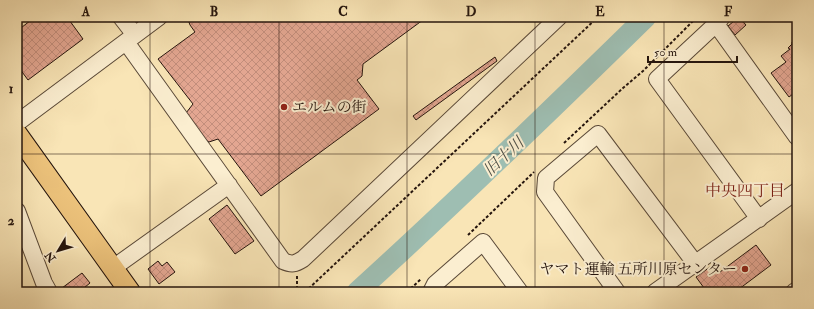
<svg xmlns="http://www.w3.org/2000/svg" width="814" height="309" font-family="'IM FELL Double Pica','Noto Serif JP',serif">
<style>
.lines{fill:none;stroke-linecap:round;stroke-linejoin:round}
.river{stroke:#9ebeb2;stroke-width:21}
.building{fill:url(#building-cross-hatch);stroke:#24140d}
.minor-casing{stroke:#594837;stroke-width:18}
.major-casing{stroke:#24140d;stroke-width:22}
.path{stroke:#24140d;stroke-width:2;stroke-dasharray:3 2;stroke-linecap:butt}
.minor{stroke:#fbeed0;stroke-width:16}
.major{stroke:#ecc27b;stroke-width:20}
.grid{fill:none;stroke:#24140d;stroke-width:1;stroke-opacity:0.55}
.poi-dot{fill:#8f2418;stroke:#fbeed0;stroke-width:1.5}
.labels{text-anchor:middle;stroke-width:4;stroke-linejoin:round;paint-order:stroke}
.poi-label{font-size:15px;fill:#24140d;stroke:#fbeed0;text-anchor:start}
.water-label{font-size:16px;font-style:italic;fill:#4f5047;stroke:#fbeed0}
.neighbourhood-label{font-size:16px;fill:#7a1f14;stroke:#fbeed0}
.neatline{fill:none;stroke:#24140d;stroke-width:1.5}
.grid-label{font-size:13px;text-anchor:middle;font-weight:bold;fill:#24140d}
</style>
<defs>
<pattern id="building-cross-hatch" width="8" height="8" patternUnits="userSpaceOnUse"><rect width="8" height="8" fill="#e3a691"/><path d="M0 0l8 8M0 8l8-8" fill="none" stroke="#c38e7c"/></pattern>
</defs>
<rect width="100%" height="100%" fill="#f9e5b6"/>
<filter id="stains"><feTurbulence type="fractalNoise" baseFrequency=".005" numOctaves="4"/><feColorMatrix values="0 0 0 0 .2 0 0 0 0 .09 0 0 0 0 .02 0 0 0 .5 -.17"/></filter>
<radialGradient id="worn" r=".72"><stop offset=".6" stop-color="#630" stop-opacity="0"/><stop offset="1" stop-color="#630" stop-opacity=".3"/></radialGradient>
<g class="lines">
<path class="river" d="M357,292C455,203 551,110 646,17"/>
</g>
<path class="building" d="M35,17H67L83,39L28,80L17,65V31Z
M187,17H427L363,64L362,76L357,80L379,109L261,196L218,139L209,142L204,139L186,113L193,104L158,59L195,32L190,25Z
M739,17L746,25L735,35L728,26Z
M793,41H797V91L789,97L771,73L786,62L781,56L790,49L788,48L792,44V42Z
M495,57L497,61L416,120L413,116Z
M227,205L254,241L235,254L209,219Z
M756,245L771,265L735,292H707L696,277L714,264L720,272Z
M158,261L162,266L167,262L175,272L159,284L148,269Z
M82,273L90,283L79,292H65L62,288Z"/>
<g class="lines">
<g class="minor-casing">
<path id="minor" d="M121,17L135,35
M722,17L716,24L657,79L759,219
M716,24L797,137
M126,42L283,261C292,265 295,264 303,259L559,17
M17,123L159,17
M17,211L44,283L49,292
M113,268L229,185
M431,292L435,284L483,242L520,292
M617,292L545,192L546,178L598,134L695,263
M655,292L797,191
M794,292L797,290"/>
</g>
<g class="major-casing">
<path id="major" d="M17,134L130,292"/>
</g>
<path class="path" d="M564,143L623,88L643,71L697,17
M468,235L534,172
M297,276V292
M305,292L598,17
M407,292L421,279"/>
<use href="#minor" class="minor"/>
<use href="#major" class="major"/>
</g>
<path class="grid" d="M150,17V292M279,17V292M407,17V292M535,17V292M664,17V292M17,154H797"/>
<g class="poi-dot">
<circle cx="284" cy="107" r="4"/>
<circle cx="745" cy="269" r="4"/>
</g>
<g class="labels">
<g class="poi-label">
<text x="292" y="112">エルムの街</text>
<text x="737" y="274" text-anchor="end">ヤマト運輸 五所川原センター</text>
</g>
<g class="water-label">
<text transform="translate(503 156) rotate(-43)" y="6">旧十川</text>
</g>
<g class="neighbourhood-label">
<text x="745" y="196">中央四丁目</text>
</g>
</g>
<rect width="814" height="309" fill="none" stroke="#f9e5b6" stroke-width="44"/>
<g transform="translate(58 251) rotate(232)" stroke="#fbeed0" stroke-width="3" paint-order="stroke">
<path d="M0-3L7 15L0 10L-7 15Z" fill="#24140d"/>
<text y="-6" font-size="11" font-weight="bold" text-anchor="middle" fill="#24140d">N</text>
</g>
<path d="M648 56v6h89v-6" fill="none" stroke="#24140d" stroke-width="2"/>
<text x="654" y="56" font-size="12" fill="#24140d" stroke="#fbeed0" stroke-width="3" paint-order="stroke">50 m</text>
<rect x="22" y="22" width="770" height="265" class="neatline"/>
<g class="grid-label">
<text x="86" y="16">A</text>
<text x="214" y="16">B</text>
<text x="343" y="16">C</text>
<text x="471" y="16">D</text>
<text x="600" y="16">E</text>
<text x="728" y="16">F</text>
<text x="11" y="93">1</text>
<text x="11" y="225">2</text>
</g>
<rect width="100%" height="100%" filter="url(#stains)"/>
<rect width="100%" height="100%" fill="url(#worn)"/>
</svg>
